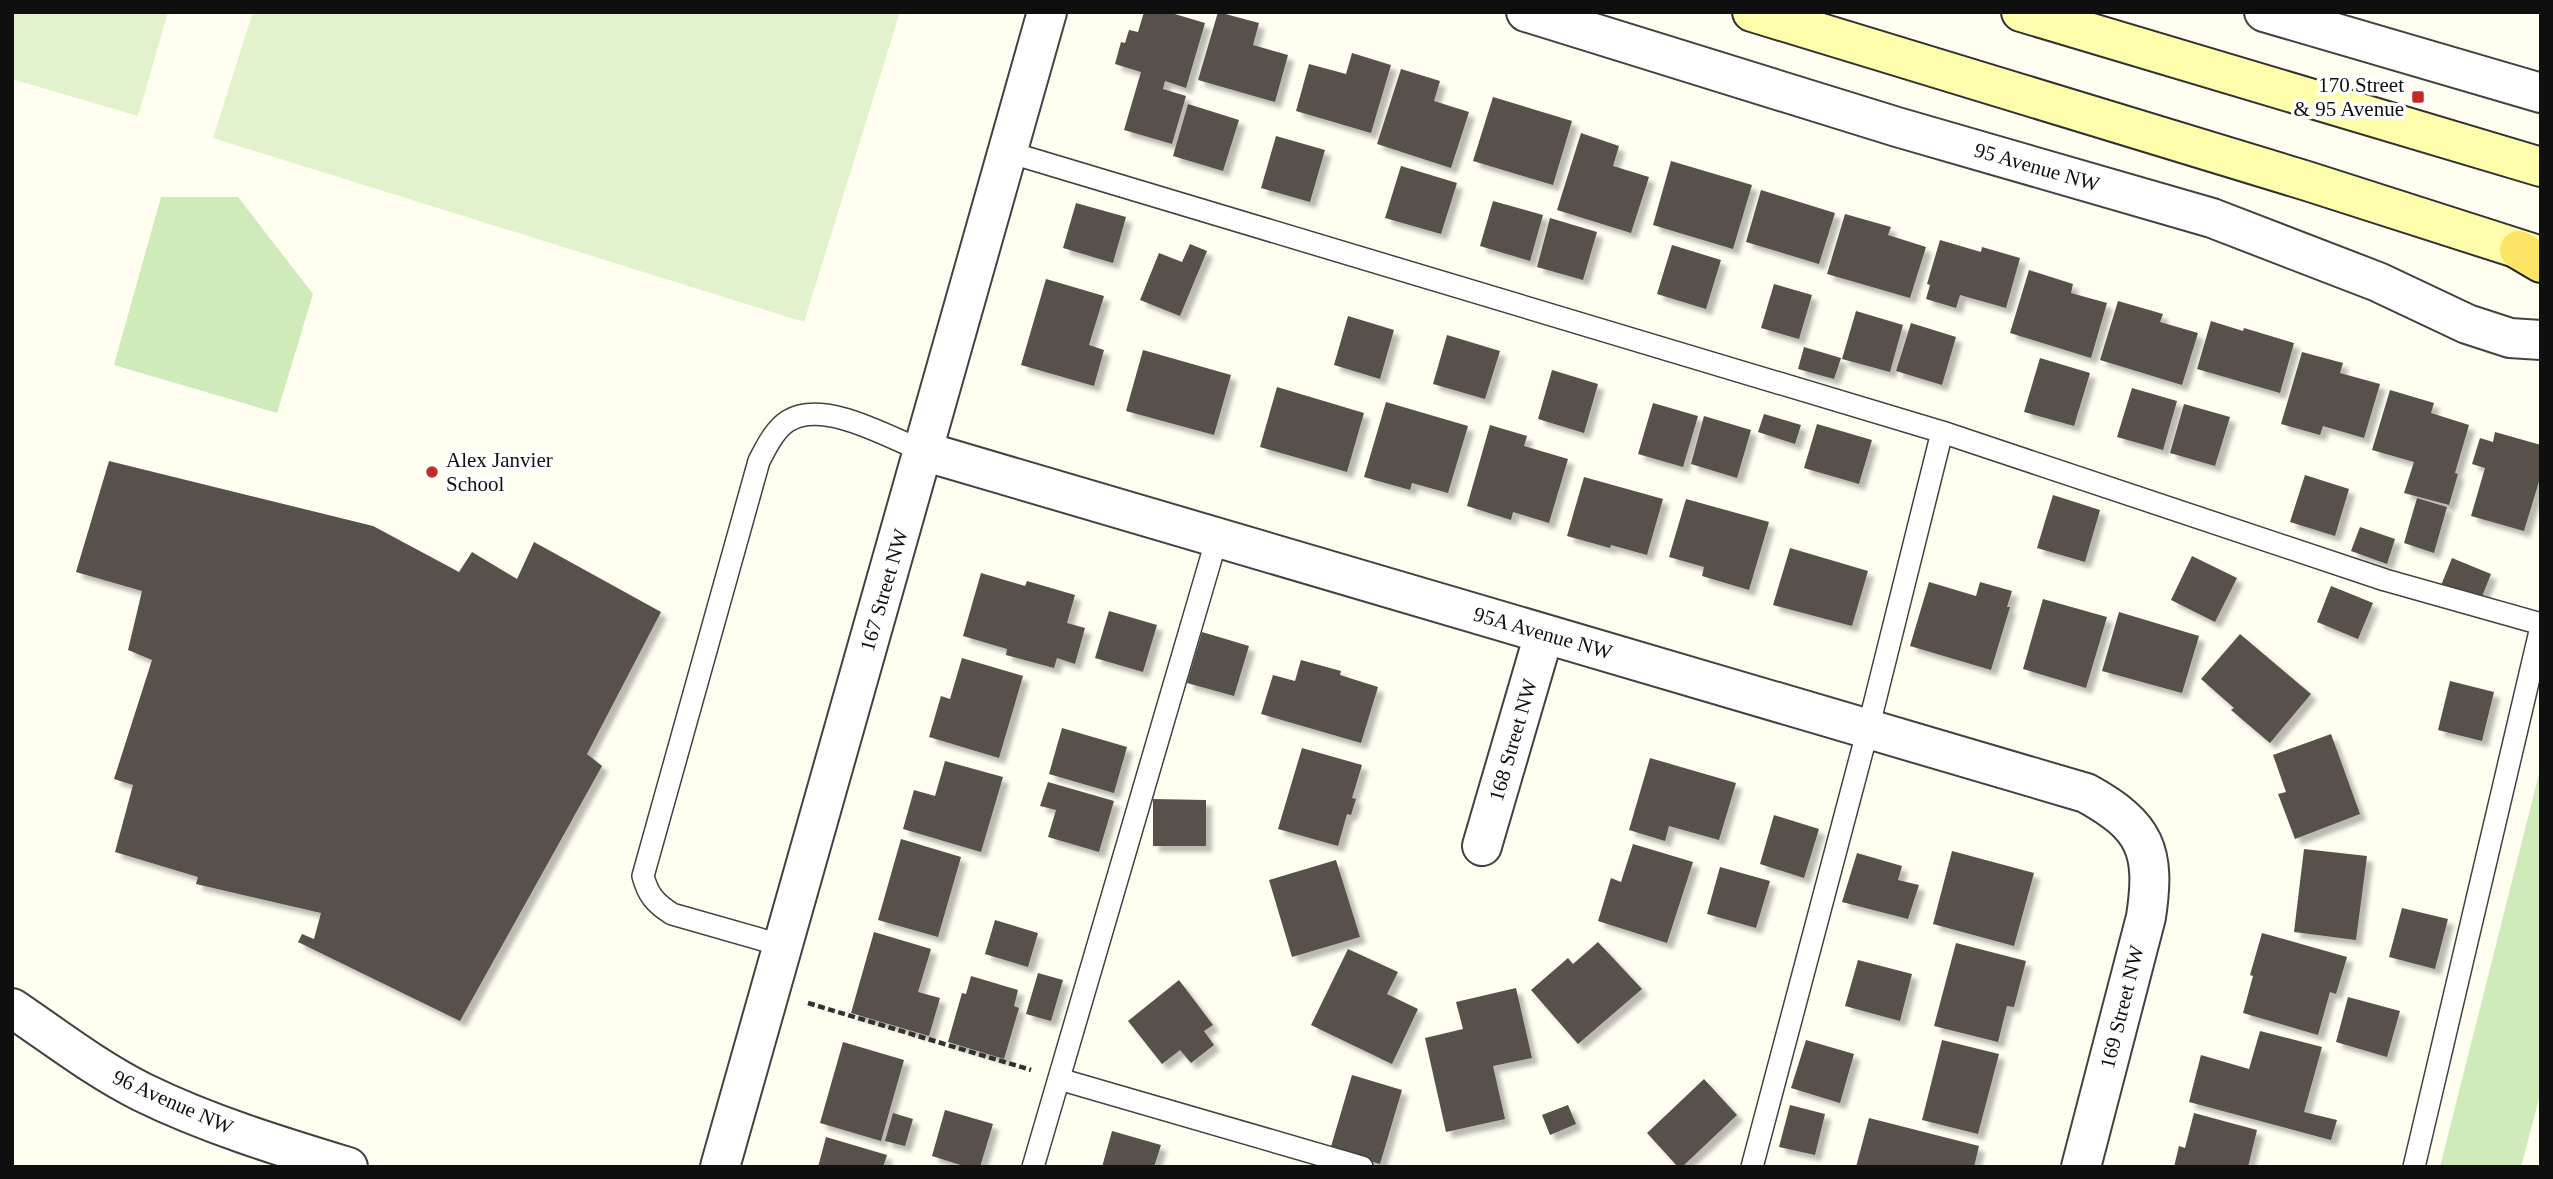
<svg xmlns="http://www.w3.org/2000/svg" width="2553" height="1179" font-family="'Times New Roman',serif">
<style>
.green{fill:#ceebb9}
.pitch{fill:#e1f2cc}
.building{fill:#58514b;filter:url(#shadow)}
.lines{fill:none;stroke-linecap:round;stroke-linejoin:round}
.service-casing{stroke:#424242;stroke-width:24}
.minor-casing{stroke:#424242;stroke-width:42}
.tertiary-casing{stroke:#424242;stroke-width:42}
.secondary-casing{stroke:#313131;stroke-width:42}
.primary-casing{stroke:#202020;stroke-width:42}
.path{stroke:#313131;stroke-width:4.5;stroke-dasharray:7 3.5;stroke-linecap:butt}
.service{stroke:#fff;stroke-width:21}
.minor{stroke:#fff;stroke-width:38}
.tertiary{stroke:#fff;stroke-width:38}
.secondary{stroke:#fffeac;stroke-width:38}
.primary{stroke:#fbe466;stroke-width:38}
.poi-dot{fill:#c32b24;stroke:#fff;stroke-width:2.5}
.labels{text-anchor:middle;stroke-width:7;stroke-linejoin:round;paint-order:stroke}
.poi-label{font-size:21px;fill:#0f0f0f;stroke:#fff;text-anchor:end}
.street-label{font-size:21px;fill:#0f0f0f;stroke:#fff}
</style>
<defs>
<filter id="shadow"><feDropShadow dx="6" dy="6" stdDeviation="2" flood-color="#0004"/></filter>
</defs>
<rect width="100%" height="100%" fill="#fffef1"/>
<path class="green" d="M161,197H238L313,294L277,413L114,365Z
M2541,766V1091L2521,1167H2440Z"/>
<path class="pitch" d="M12,12H168L138,116L12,79Z
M253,12H900L804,322L213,138Z"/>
<path class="building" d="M1144,12H1168L1205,23L1186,88L1165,81L1163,89L1186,96L1172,144L1124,130L1141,72L1115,64L1121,42L1125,43L1129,30L1138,32Z
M1218,12L1259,23L1253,45L1288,55L1275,102L1198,80Z
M1352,53L1391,65L1371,133L1296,111L1309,64L1346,74Z
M1401,69L1440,81L1434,101L1469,112L1451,168L1377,144Z
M1493,97L1572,121L1553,185L1473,161Z
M1188,104L1239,120L1223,171L1173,156Z
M1581,133L1619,146L1613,166L1649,177L1631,233L1557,210Z
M1276,136L1325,150L1310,202L1261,188Z
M1671,161L1752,185L1733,249L1653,225Z
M1401,166L1457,183L1441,234L1385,218Z
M1761,190L1835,213L1819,264L1746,242Z
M1493,201L1543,215L1530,261L1480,246Z
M1076,203L1126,217L1113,263L1063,248Z
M1845,214L1891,227L1888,235L1926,247L1910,298L1827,274Z
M1550,218L1597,232L1583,280L1537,267Z
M1940,240L1981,252L1982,247L2020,258L2006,308L1960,295L1956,308L1926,299L1930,285L1927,284Z
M1190,244L1207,251L1180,316L1140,300L1159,253L1182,262Z
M1672,245L1721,260L1706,309L1657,294Z
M2029,270L2073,284L2071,293L2107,303L2091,358L2010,333Z
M1046,279L1104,296L1089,345L1104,350L1094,386L1021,365Z
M1774,284L1812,295L1799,339L1761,328Z
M2118,301L2163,314L2160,322L2198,333L2182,385L2100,360Z
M1856,311L1903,325L1890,372L1842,359Z
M1348,316L1394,330L1380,379L1334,365Z
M2211,321L2243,331L2244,328L2294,343L2280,393L2197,369Z
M1911,323L1956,337L1942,385L1896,371Z
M1447,335L1500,351L1485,399L1433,384Z
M1804,347L1841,358L1834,379L1798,369Z
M1143,350L1231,375L1214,435L1126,411Z
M2302,352L2343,363L2340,373L2380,384L2364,438L2323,426L2320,435L2281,424Z
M2040,358L2090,373L2074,426L2024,412Z
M1552,370L1598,384L1584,433L1538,419Z
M1277,387L1364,413L1347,472L1260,447Z
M2132,388L2177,401L2163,450L2117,437Z
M2390,390L2434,403L2431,413L2469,425L2455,473L2458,474L2449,505L2404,493L2414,462L2372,450Z
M1386,402L1468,426L1448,493L1412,483L1410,490L1364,477Z
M1653,403L1698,416L1683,467L1638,454Z
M2184,404L2230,417L2215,466L2170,453Z
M1764,414L1801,425L1795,444L1758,432Z
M1704,416L1751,430L1737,478L1691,464Z
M1817,424L1872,440L1859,484L1804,468Z
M1490,425L1527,436L1524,446L1568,459L1549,523L1513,512L1511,520L1467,506Z
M2495,432L2541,445V475L2524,531L2471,516L2485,468L2472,464L2480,438L2493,442Z
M109,461L373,526L459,572L472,552L517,579L534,542L661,612L587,754L602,766L460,1021L298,942L302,934L314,939L321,913L196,884L198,877L115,852L133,785L114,779L152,660L128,650L142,591L76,572Z
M2305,475L2349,489L2335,536L2290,522Z
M1584,477L1663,499L1647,555L1611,545L1610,548L1567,536Z
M2053,495L2100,510L2085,562L2037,548Z
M2417,498L2447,507L2434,553L2404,543Z
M1686,499L1769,522L1749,590L1702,576L1704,567L1669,557Z
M2360,527L2395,539L2387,564L2351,551Z
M1790,548L1868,571L1852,626L1773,605Z
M2192,556L2237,578L2215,622L2171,600Z
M2452,558L2491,574L2479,604L2440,588Z
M981,573L1025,586L1027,581L1075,595L1067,623L1085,628L1075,664L1057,658L1054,668L1006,655L1007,649L963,636Z
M1929,582L1976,596L1980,582L2012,591L2007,607H2010L1991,670L1910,646Z
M2331,586L2373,603L2358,639L2317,622Z
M2043,599L2107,617L2086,688L2023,669Z
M1109,611L1157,625L1143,672L1095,658Z
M2119,612L2199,636L2182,693L2102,671Z
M1202,632L1249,646L1234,696L1187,683Z
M2240,634L2311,694L2270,743L2231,710L2234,708L2201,679Z
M962,658L1023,676L999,758L929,737L941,696L950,699Z
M1301,660L1341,671L1340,675L1378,687L1361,743L1261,714L1273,675L1295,681Z
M2450,681L2494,692L2482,741L2438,730Z
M1062,728L1127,747L1114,793L1049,774Z
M2331,734L2360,814L2295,839L2278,794L2286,792L2273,755Z
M1302,748L1362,765L1352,798L1356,799L1351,815L1347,814L1338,846L1278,829Z
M1650,758L1736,783L1719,840L1669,826L1665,841L1629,830Z
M945,761L1003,777L981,852L903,829L914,790L935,796Z
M1048,782L1114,801L1099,852L1048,837L1056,810L1040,806Z
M1153,799L1206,800V846H1153Z
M1774,815L1819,829L1804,878L1760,864Z
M901,839L961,857L938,937L878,920Z
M1633,844L1693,862L1667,943L1598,921L1611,878L1621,882Z
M2304,849L2367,856L2356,940L2294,932Z
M1952,851L2034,873L2014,946L1933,924Z
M1857,853L1902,866L1898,880L1919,885L1908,919L1842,902Z
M1336,860L1360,937L1292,957L1269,880Z
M1720,867L1770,881L1756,928L1707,914Z
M2402,908L2448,919L2435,969L2389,957Z
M995,920L1038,933L1028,967L985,954Z
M874,932L931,949L918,992L940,998L929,1036L851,1013Z
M2262,933L2347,957L2336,994L2330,992L2318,1035L2243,1013L2253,976L2250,975Z
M1598,942L1642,989L1578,1044L1531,990L1568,958L1573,964Z
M1956,943L2026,961L2014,1007L2007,1006L1998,1042L1934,1026Z
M1348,949L1398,972L1387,994L1418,1009L1392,1064L1311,1025Z
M1858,960L1912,974L1900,1021L1845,1006Z
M1038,973L1063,980L1051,1021L1026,1014Z
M971,976L1018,990L1014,1006L1019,1008L1004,1059L948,1042L962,993L966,994Z
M1179,980L1213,1025L1204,1031L1214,1045L1191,1063L1180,1050L1162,1064L1128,1021Z
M1516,988L1532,1058L1493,1066L1505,1119L1446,1132L1425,1038L1463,1029L1456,1002Z
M2348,997L2400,1011L2387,1057L2336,1042Z
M2260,1031L2322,1047L2304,1112L2337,1120L2331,1140L2189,1102L2201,1055L2249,1069Z
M1806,1040L1854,1054L1840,1103L1791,1088Z
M1942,1040L1999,1054L1978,1134L1922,1120Z
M843,1042L904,1060L881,1141L820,1123Z
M1352,1075L1402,1090L1380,1164L1330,1150Z
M1704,1079L1737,1115L1682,1167H1678L1647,1133Z
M1568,1105L1576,1124L1550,1135L1542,1115Z
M1790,1105L1825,1114L1815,1155L1779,1147Z
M945,1110L993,1124L980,1167H967L932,1156Z
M893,1113L913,1119L905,1146L885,1141Z
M2194,1113L2257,1130L2248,1167H2174L2179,1146L2185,1148Z
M1869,1118L1979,1146L1974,1167H1856Z
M1112,1131L1161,1145L1154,1167H1102Z
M826,1137L887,1155L883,1167H818Z"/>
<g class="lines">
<g class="service-casing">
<path id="service" d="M1008,152L1942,432L2385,580L2541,624
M784,946L672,914C655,903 648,895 643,876L759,461C766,448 774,430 788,421C824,399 888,437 923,451
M1059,1079L1362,1167
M1033,1167L1217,538
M1752,1167L1868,729L1942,432
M2414,1167L2541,627"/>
</g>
<g class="minor-casing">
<path id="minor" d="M1526,12L1897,127L2212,218L2378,282L2467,324L2510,338L2541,340
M2264,12L2541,93
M923,451L2086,793C2146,826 2156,851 2146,917L2081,1167
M1482,846L1544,634
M12,1008C55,1037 96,1069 142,1092C207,1124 279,1146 348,1167"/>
</g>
<g class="tertiary-casing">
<path id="tertiary" d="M720,1167L1047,12"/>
</g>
<g class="secondary-casing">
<path id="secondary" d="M1752,12L2307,181L2541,256
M2021,12L2541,167"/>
</g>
<g class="primary-casing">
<path id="primary" d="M2519,250L2541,263"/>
</g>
<path class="path" d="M808,1003L1031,1070"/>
<use href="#service" class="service"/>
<use href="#minor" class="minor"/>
<use href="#tertiary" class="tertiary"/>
<use href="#secondary" class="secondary"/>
<use href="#primary" class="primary"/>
</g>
<g class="poi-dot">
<rect x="2411" y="90" width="14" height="14" rx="3.5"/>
<circle cx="432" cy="472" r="7"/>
</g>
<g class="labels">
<g class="poi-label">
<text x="2404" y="92">170 Street<tspan x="2404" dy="24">&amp; 95 Avenue</tspan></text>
<text x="446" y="467" text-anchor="start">Alex Janvier<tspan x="446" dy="24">School</tspan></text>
</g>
<g class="street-label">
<text transform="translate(2037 167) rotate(16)" y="7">95 Avenue NW</text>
<text transform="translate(884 590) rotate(-74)" y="7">167 Street NW</text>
<text transform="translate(1543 633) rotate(16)" y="7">95A Avenue NW</text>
<text transform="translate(1513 740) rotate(-74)" y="7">168 Street NW</text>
<text transform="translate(2122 1007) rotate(-76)" y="7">169 Street NW</text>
<text transform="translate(173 1102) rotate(24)" y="7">96 Avenue NW</text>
</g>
</g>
<rect width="2553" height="1179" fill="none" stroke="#0f0f0f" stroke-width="28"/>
</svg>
